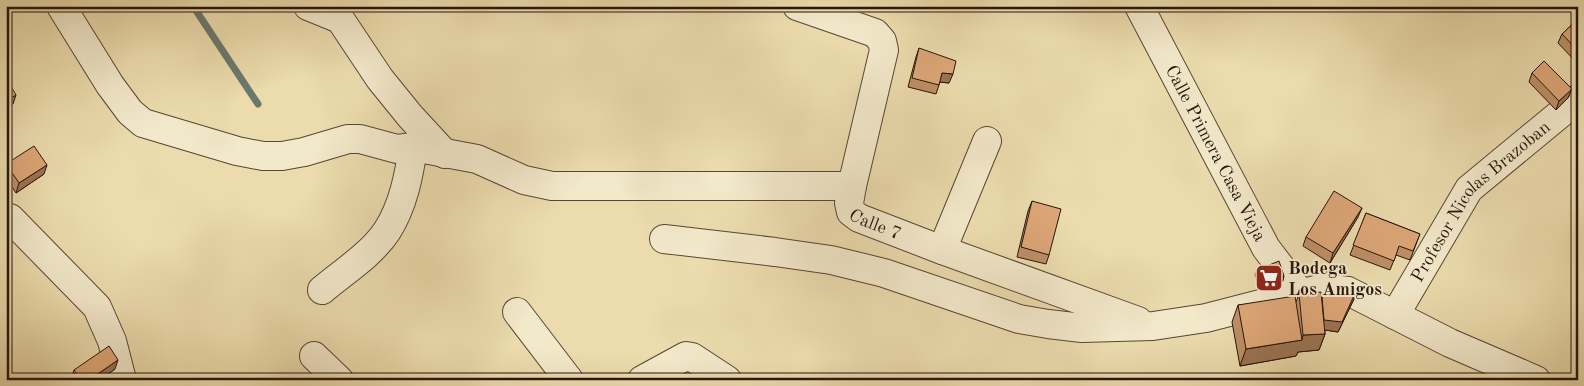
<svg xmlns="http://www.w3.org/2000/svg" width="1584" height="386" font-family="'Old Standard TT',serif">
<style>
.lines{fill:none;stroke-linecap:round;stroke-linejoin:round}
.stream{stroke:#6b796d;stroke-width:7}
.minor-casing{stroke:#584634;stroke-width:30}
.minor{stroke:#f2e8ca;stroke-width:28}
.wall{fill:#be8f66;stroke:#27150c}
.shaded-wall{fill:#9b7453;stroke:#27150c}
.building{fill:#dda677;stroke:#27150c}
.labels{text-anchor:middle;stroke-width:4;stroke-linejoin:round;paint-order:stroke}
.street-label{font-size:18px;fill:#27150c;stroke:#f2e8ca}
.poi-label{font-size:18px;font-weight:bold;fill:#27150c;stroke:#f2e8ca;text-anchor:start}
</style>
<rect width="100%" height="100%" fill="#ebdbad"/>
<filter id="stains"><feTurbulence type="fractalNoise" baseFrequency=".004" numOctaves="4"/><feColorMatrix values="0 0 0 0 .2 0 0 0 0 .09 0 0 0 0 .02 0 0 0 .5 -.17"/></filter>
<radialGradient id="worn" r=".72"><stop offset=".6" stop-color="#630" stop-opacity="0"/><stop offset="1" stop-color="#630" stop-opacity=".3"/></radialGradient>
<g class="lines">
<path class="stream" d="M193,6L258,104"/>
<g class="minor-casing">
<g id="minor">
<path d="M61,6L110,85L130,112L143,123L237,151L263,156H282L304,152L348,139H360L397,149L413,147L477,159L524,180L552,186H852"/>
<path d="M308,6L340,19L380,79L410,116L445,154"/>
<path id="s1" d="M797,6L875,33L882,41L884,50L852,186L849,203L851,212L859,218L942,250L1138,321"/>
<path id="s2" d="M1139,6L1266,248L1301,294"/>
<path d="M6,217L10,218L97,307L112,341L122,380"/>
<path d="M664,239L775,252L831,260L884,273L1019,319L1048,324L1082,328L1153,326L1206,318L1323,288L1348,291L1450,343L1536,380"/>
<path d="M942,250L987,141"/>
<path d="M322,290C343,272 371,255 387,231C403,206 409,176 413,147"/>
<path d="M517,312L569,380"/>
<path id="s3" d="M1395,315L1469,189L1578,99"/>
<path d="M314,356L339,380"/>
<path d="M642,380L686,356L692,357L727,380"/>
</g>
</g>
<use href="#minor" class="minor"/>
</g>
<path class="wall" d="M1578,19V64L1558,43L1562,34Z
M919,48L949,83L940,82L936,94L908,87L916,57Z
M1532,73L1572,89L1568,98L1556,110L1529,82Z
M6,164L44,174L16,193L6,178Z
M1032,201L1049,255L1046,264L1017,257L1028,211Z
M1366,213L1420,234L1410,260L1396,255L1390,270L1350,255Z
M1358,217L1330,263L1303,246L1306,237Z
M1257,270L1283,281L1261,289L1255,275Z
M1357,289L1354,299L1338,332L1325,330V334L1319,350L1298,352L1296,356L1240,366L1232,322L1238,305L1296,302L1299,294L1322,298Z
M115,369L100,380H72L71,379L74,370Z"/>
<path class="shaded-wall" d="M942,73L953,74L949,83L939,82Z
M1572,89L1568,98L1556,110L1559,101Z
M16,95L13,104L6,108V101Z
M47,165L44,174L16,193L19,183Z
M1362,208L1358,217L1330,263L1333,253Z
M1284,276L1283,281L1261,289L1262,284Z
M1357,289L1354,299L1338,332L1319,329L1323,320Z
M1325,334L1319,350L1298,352L1296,356L1240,366L1246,349L1302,340L1303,335Z
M118,360L115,369L100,380H89Z"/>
<path class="building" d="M1578,19V51L1562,34Z
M919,48L956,61L953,74L942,73L939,85L912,78Z
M1544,61L1572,89L1559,101L1532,73Z
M6,78L16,95L6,101Z
M34,146L47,165L19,183L6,164Z
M1334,191L1362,208L1333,253L1306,237Z
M1032,201L1061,209L1049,255L1021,247Z
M1366,213L1420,234L1413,251L1399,246L1394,261L1353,245Z
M1279,261L1284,276L1262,284L1257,270Z
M1357,289L1342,322L1324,320L1322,297Z
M1321,292L1325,334L1303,335L1299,294Z
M1295,296L1302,340L1246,349L1238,305Z
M109,346L118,360L89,380H81L74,370Z"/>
<defs>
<g id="supermarket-square" transform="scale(1.4375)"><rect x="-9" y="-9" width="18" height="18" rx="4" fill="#8f2418" stroke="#f2e8ca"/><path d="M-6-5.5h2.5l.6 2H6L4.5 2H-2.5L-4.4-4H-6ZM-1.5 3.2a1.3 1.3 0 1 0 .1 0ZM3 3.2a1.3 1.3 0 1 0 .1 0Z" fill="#fff"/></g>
</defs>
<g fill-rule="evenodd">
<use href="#supermarket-square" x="1269" y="278"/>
</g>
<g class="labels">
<g class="street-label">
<text dy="6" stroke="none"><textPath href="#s2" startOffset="166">Calle Primera Casa Vieja</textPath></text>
<text dy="6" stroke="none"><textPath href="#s3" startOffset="144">Profesor Nicolas Brazoban</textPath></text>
<text dy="6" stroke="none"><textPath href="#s1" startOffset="296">Calle 7</textPath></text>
</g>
<g class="poi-label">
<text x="1288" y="274">Bodega<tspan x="1288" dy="21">Los Amigos</tspan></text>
</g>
</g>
<rect width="1584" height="386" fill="none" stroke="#ebdbad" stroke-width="25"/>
<rect x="8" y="8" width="1569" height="371" fill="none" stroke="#27150c" stroke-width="2.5"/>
<rect x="12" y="12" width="1559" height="361" fill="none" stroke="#27150c"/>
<rect width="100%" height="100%" filter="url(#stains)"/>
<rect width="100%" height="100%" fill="url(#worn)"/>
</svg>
